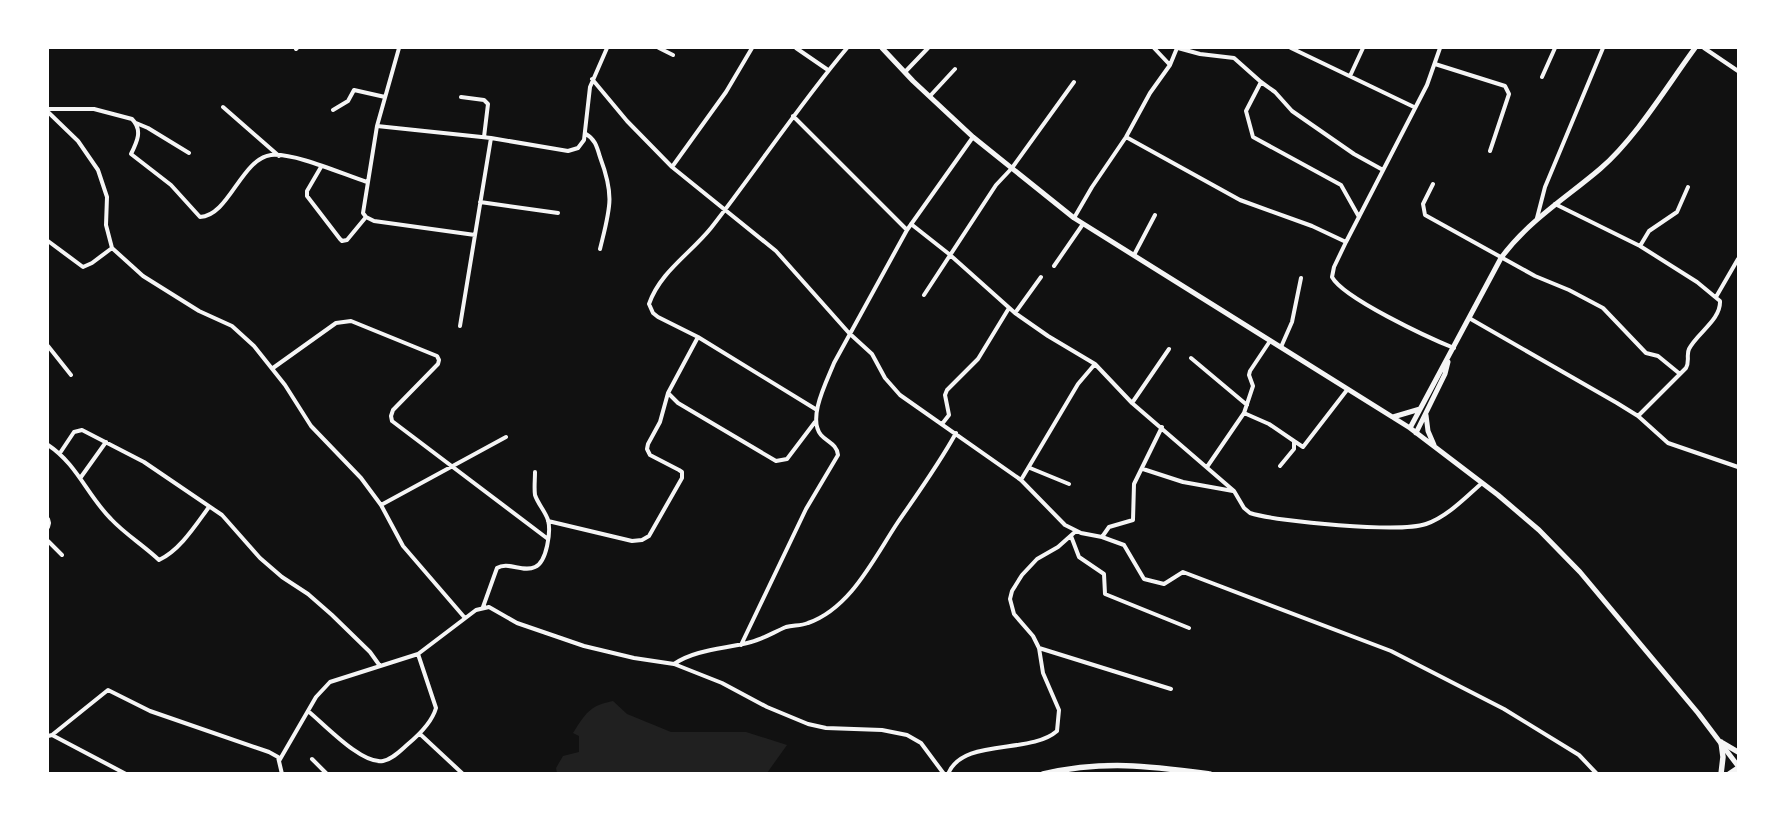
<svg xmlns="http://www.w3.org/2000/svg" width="1786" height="821" font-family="'Roboto Condensed',sans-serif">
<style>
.green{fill:#202020}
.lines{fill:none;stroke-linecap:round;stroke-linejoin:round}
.minor{stroke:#f5f5f5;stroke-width:4}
.tertiary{stroke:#f5f5f5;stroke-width:5}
.secondary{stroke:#f5f5f5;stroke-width:5.5}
</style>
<rect width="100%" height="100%" fill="#111"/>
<path class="green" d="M613,701L627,714L671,732H746L787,745L767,773H557L556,768L563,756L579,752V736L573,733C586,713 589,706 613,701Z"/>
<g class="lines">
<path class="minor" d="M399,48L377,126L363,213L366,217L374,221L475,235
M659,48L673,55
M796,48L828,70
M1154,48L1170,65
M1178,48L1200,54L1234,58L1261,82L1275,92L1292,111L1354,154L1383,170
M1291,48L1414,107
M1440,48L1427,85L1346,242L1334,267L1332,277C1343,298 1429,338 1454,348
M1704,48L1738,71
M296,49L297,48
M1435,64L1505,86L1509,94L1490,151
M905,72L928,48
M1350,76L1363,48
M1542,77L1555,48
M592,79L627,121L672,167L776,251L849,333L872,354L885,378L900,395L1021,480L1065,525L1081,533L1102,537L1124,545L1144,579L1164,584L1183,572L1391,651L1504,709L1579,755L1597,774
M1261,82L1246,111L1253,137L1341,185L1359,217
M930,96L955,69
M461,97L484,100L488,104L484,137
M223,107L279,156
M48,109H94L132,119C143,130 137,142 131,154L171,185L200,217C229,216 241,159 271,155C296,153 342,174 367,182
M333,110L348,101L354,90L385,97
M48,112L78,141L98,170L107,197L106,225L112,248L143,276L199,311L232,326L254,346L285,385L311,426L361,478L381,505L403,546L465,618
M793,116L907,230
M136,123L148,128L189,153
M377,126L491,138L568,151L578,148L584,140L590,87L607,48
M586,134C595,139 597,147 600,157C615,197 610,208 600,249
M1126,137L1240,200L1312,226L1346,242
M321,167L307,191V196L340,239L342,241L347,240L366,217
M672,167L726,92L752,48
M1433,184L1423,204L1425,215L1535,276L1569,290L1603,308L1646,353L1658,356L1680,374
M480,202L558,213
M1555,204L1640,246L1697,282L1720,301C1721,320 1697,333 1689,349C1686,355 1690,361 1686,368L1638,416
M1074,218L1092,187L1126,137L1150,93L1170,65L1177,48
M1537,218L1545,187L1603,48
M911,224L949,254L1015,313L1048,336L1095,364L1132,403L1234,491L1244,508L1250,513C1278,522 1400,533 1426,524C1447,517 1466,497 1482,483
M48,241L83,267L92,263L112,248
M1640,246L1649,231L1677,212L1688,187
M1134,255L1155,215
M1054,266L1083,224
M924,295L996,185L1012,168L1074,82
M1716,297L1738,259
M1015,313L1041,277
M1469,318L1617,403L1638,416L1668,443L1738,467
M460,326L491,138
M698,337L668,393L678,403L776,461L787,459L815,422
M48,346L71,375
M1281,347L1292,322L1301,278
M1191,358L1247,405
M273,368L336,323L351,321L437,356L439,360L438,364L393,410L391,416L392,421L548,539
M1132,403L1169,349
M817,410L698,337L658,317L653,313L649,304C660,272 690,254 711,228C757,169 799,105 847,48
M1244,413L1269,424L1294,441V449L1280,466
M942,424L949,415L945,395L947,390L978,359L1009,308
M1294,441L1303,447L1347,390
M48,445C77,464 87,495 111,519C125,534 143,545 159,560C180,550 195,526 209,507
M60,453L74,432L82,430L144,462L222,515L260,558L282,577L308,594L332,615L370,652L380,666
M1207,467L1244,413L1253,386L1249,375L1250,371L1270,341
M1030,468L1069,484
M1143,469L1183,482L1233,491
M81,477L106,442
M1021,480L1078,384L1095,364
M381,505L506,437
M48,519L49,523L48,527
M548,521L632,541L642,540L649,536L682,478V472L679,470L650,455L647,449L648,444L660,422L668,393
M1071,536L1079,557L1104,574L1105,594L1189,628
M1102,537L1109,527L1133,520L1134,484L1162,427
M48,541L62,555
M483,607L497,568C508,561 523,573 535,567C547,562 551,531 548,520C545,511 538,504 535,495C534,488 535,480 535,472
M741,645L806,509L838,455C837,444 827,442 821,435C807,418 827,381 834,363L907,230L973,137
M1039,648L1171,689
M674,664C696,649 725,649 751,642C763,639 774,632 786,627C793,625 801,626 808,623C851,608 874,558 898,522C918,493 939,464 956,433
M308,711C324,724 362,765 383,761C393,759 401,750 408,744C420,734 432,722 436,708L418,654
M420,734L463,774
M52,735L126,774
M48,736L52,735L108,690L150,711L269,752L278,757L282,774
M312,759L327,774
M279,761L316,697L330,682L418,654L476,610L489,607L517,623L584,646L634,658L674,664L722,683L767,707L808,724L826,728L882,730L907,735L921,743L944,774
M948,774C963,737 1030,755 1057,731L1059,710L1043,673L1039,648L1033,636L1014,614L1010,599L1012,591L1022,575L1037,559L1058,547L1076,531"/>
<path class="tertiary" d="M882,48L913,81L973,137L1074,218L1410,428L1498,495L1539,530L1580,572L1698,713L1738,766
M1426,415L1428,431L1434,445
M1393,417L1420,409
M1410,428L1501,258C1528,221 1566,198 1600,169C1636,138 1667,86 1695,48
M1416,433L1445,374L1448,362"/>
<path class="secondary" d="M1721,742L1738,752
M1043,774C1105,760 1149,766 1210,774
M1721,774L1723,757L1721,742
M1729,774L1738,768"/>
</g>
<rect width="1786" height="821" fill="none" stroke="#ffffff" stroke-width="98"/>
</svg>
